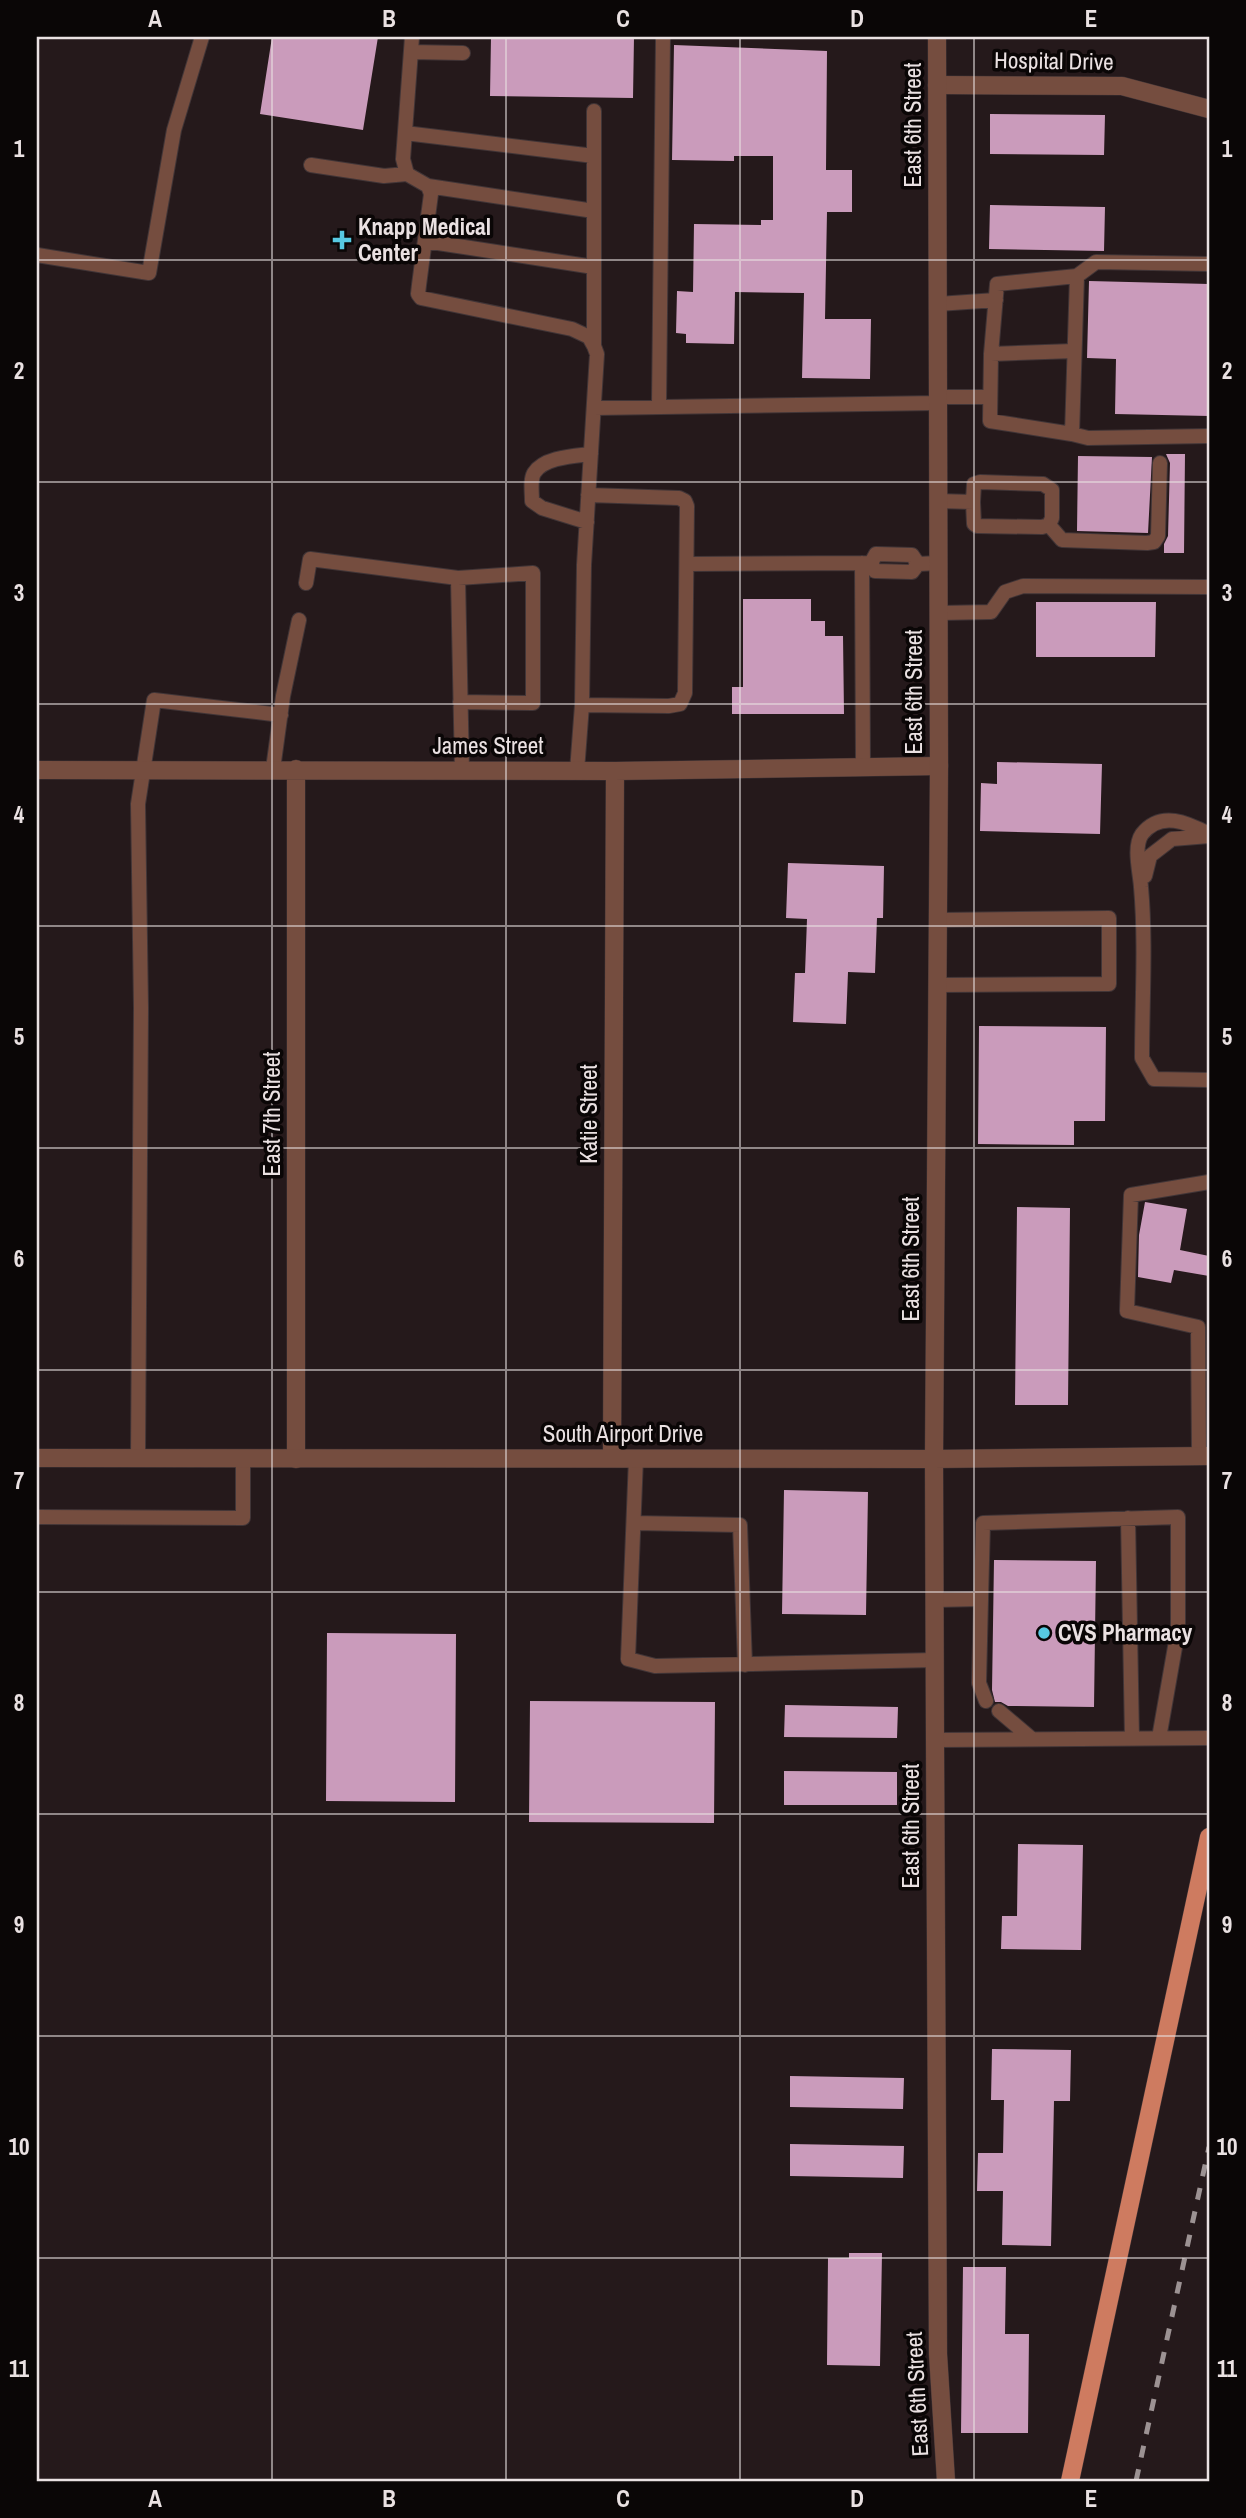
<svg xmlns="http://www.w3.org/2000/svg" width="1246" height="2518" font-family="'Archivo Narrow',sans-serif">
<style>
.building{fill:#ca9bbb}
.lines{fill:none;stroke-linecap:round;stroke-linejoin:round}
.service-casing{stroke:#413537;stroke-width:16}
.minor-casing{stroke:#413537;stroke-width:19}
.tertiary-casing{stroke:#413537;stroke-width:19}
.primary-casing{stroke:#413537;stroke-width:19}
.service{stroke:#754d3f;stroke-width:14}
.minor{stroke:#754d3f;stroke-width:18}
.tertiary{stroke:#754d3f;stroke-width:18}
.primary{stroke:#ce7b60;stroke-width:18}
.rail{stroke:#9c9293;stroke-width:5;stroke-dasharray:12 12;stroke-linecap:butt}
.grid{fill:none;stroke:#eae1e2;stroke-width:2;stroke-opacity:0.55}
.poi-dot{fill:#57c9e2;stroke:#0a0606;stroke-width:2.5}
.labels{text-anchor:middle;stroke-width:7;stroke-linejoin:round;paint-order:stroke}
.street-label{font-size:23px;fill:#eae1e2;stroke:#0a0606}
.poi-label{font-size:23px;font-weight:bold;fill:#eae1e2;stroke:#0a0606;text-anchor:start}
.neatline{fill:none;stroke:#eae1e2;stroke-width:2.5}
.grid-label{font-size:23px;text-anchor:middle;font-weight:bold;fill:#eae1e2}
</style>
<rect width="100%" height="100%" fill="#25191b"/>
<path class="building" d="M272,37H378L363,130L260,114Z
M491,37H634L633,98L490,96Z
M674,45L827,51L826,170H852V212H827L825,319H871L870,379L802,378L804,293L735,292L734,344L686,343V334L676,333L677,291L693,292L694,224L761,225V220H773V156H734V161L672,160Z
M990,114L1105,115L1104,155L990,154Z
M990,205L1105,207L1104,251L989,249Z
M1089,281L1209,284V416L1115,414L1116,359L1087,358Z
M1166,454H1185L1184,553H1164V544L1168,536L1170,463Z
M1078,456L1152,457L1148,533L1077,531Z
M743,599H811V621H825V636H843L844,714H732V687H743Z
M1036,602H1156L1155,657H1036Z
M997,762L1102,764L1100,834L980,831L981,783L997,784Z
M788,863L884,866L883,918H877L875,973L848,972L846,1024L793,1022L795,973H805L807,919L786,918Z
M979,1026L1106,1027L1105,1121H1074V1145L978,1144Z
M1145,1202L1187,1209L1180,1250L1209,1256V1276L1174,1270L1171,1283L1138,1277L1139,1235Z
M1017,1207L1070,1208L1068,1405H1015Z
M784,1490L868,1492L866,1615L782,1614Z
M994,1560L1096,1561L1094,1707L1008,1706L1001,1702H995L992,1690Z
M327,1633L456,1634L455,1802L326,1801Z
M530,1701L715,1702L714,1823L529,1822Z
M785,1705L898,1707L897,1738L784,1737Z
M784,1771L897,1772V1805H784Z
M1018,1844L1083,1845L1081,1950L1001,1949L1002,1916H1017Z
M992,2049L1071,2050L1070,2101H1054L1051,2246L1002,2245L1003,2191H977L978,2153H1003L1004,2100H991Z
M790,2076L904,2078L903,2109L790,2107Z
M790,2144L904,2146L903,2178L790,2176Z
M849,2253H882L880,2366L827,2365L828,2258H849Z
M963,2267H1006L1005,2334H1029L1028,2433H961Z"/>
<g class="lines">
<g class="service-casing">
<path id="service" d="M412,37L403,159L407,174L428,186L431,194L419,285L418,294L421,298L572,329L589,337L594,346
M411,52L463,53
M405,133L594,156
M311,165L384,176L407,174
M428,186L594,211
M425,241L594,267
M37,255L149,273L174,130L202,37
M1077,276L1072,434L990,421L991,354L997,284L1077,276L1096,262L1209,264
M938,304L996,300
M991,354L1074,351
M938,397H990
M659,406L663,37
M594,408L938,403
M1072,434L1088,438L1209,436
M938,501L973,502L974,484L980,482L1043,484L1052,490V518L1049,525L1062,540L1147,543L1154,542L1158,536L1160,463
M973,502L974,524L977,526L1042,527L1049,525
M587,522L542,508L532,501C532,492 530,480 534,473C544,457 575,456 591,454
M862,563L863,767
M871,563L875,571L912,572L918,564L938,563
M871,563L876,554L912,555L918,564
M687,564L871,563
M458,578L533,573V703L460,702
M306,583L310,559L458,578L462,770
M939,613L991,612L1005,592L1023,586L1207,587
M582,705L669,706L680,704L685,693L687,506L685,501L679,498L588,495
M273,769L283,696L299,620
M577,771L582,705L584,565L597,354L594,346V111
M1209,834C1188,823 1161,810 1142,834C1133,847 1140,872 1141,887C1146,943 1142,1002 1142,1058L1154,1079L1209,1080
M1145,876L1150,856L1172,839L1209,836
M937,985L1109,984V918L938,920
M1199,1456L1198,1327L1127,1311L1131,1195L1209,1182
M138,1458L141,1008L138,804L154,700L281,715
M636,1458L628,1659L655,1666L935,1660
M37,1517L243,1518V1459
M1128,1518L1132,1738
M634,1523L740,1525L745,1665
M981,1599L979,1683L986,1701
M935,1600L981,1599L983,1523L1178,1517V1630L1159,1738
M999,1711L1032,1739
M935,1740L1209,1738"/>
</g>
<g class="minor-casing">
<path id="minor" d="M937,85L1122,86L1209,109
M37,770L615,771L939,766
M612,1458L615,771
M296,1459V769"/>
</g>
<g class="tertiary-casing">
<path id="tertiary" d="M937,37L939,766L934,1459L935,1740L938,2354L946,2481
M37,1458L934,1459L1209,1456"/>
</g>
<g class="primary-casing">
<path id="primary" d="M1070,2481L1209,1837"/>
</g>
<use href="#service" class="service"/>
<use href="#minor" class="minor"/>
<use href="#tertiary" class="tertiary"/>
<use href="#primary" class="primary"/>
<path class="rail" d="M1136,2481L1209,2147"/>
</g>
<path class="grid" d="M272,37V2481M506,37V2481M740,37V2481M974,37V2481M37,260H1209M37,482H1209M37,704H1209M37,926H1209M37,1148H1209M37,1370H1209M37,1592H1209M37,1814H1209M37,2036H1209M37,2258H1209"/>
<g class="poi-dot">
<path d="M338.5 229.5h7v7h7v7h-7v7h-7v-7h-7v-7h7z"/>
<circle cx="1044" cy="1633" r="7"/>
</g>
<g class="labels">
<g class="street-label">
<text transform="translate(1054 61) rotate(1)" y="8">Hospital Drive</text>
<text transform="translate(913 125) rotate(-90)" y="8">East 6th Street</text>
<text transform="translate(914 692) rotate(-90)" y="8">East 6th Street</text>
<text x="488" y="754">James Street</text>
<text transform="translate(272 1114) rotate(-90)" y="8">East 7th Street</text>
<text transform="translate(589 1114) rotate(-90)" y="8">Katie Street</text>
<text transform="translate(911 1259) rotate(-90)" y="8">East 6th Street</text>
<text x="623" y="1442">South Airport Drive</text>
<text transform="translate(911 1826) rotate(-90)" y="8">East 6th Street</text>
<text transform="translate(917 2394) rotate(-93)" y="8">East 6th Street</text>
</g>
<g class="poi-label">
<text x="358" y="235">Knapp Medical<tspan x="358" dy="26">Center</tspan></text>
<text x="1058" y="1641">CVS Pharmacy</text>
</g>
</g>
<rect width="1246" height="2518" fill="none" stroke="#0a0606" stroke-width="77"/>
<rect x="38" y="38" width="1170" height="2442" class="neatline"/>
<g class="grid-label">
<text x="155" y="27">A</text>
<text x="389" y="27">B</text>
<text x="623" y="27">C</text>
<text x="857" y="27">D</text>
<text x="1091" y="27">E</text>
<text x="19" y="157">1</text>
<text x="1227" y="157">1</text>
<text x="19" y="379">2</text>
<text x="1227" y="379">2</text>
<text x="19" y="601">3</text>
<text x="1227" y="601">3</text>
<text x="19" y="823">4</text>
<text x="1227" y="823">4</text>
<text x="19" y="1045">5</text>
<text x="1227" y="1045">5</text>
<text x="19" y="1267">6</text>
<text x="1227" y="1267">6</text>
<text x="19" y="1489">7</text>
<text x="1227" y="1489">7</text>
<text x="19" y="1711">8</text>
<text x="1227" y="1711">8</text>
<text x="19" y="1933">9</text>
<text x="1227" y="1933">9</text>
<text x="19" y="2155">10</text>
<text x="1227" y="2155">10</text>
<text x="19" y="2377">11</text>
<text x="1227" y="2377">11</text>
<text x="155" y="2507">A</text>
<text x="389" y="2507">B</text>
<text x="623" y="2507">C</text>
<text x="857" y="2507">D</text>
<text x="1091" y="2507">E</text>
</g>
</svg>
